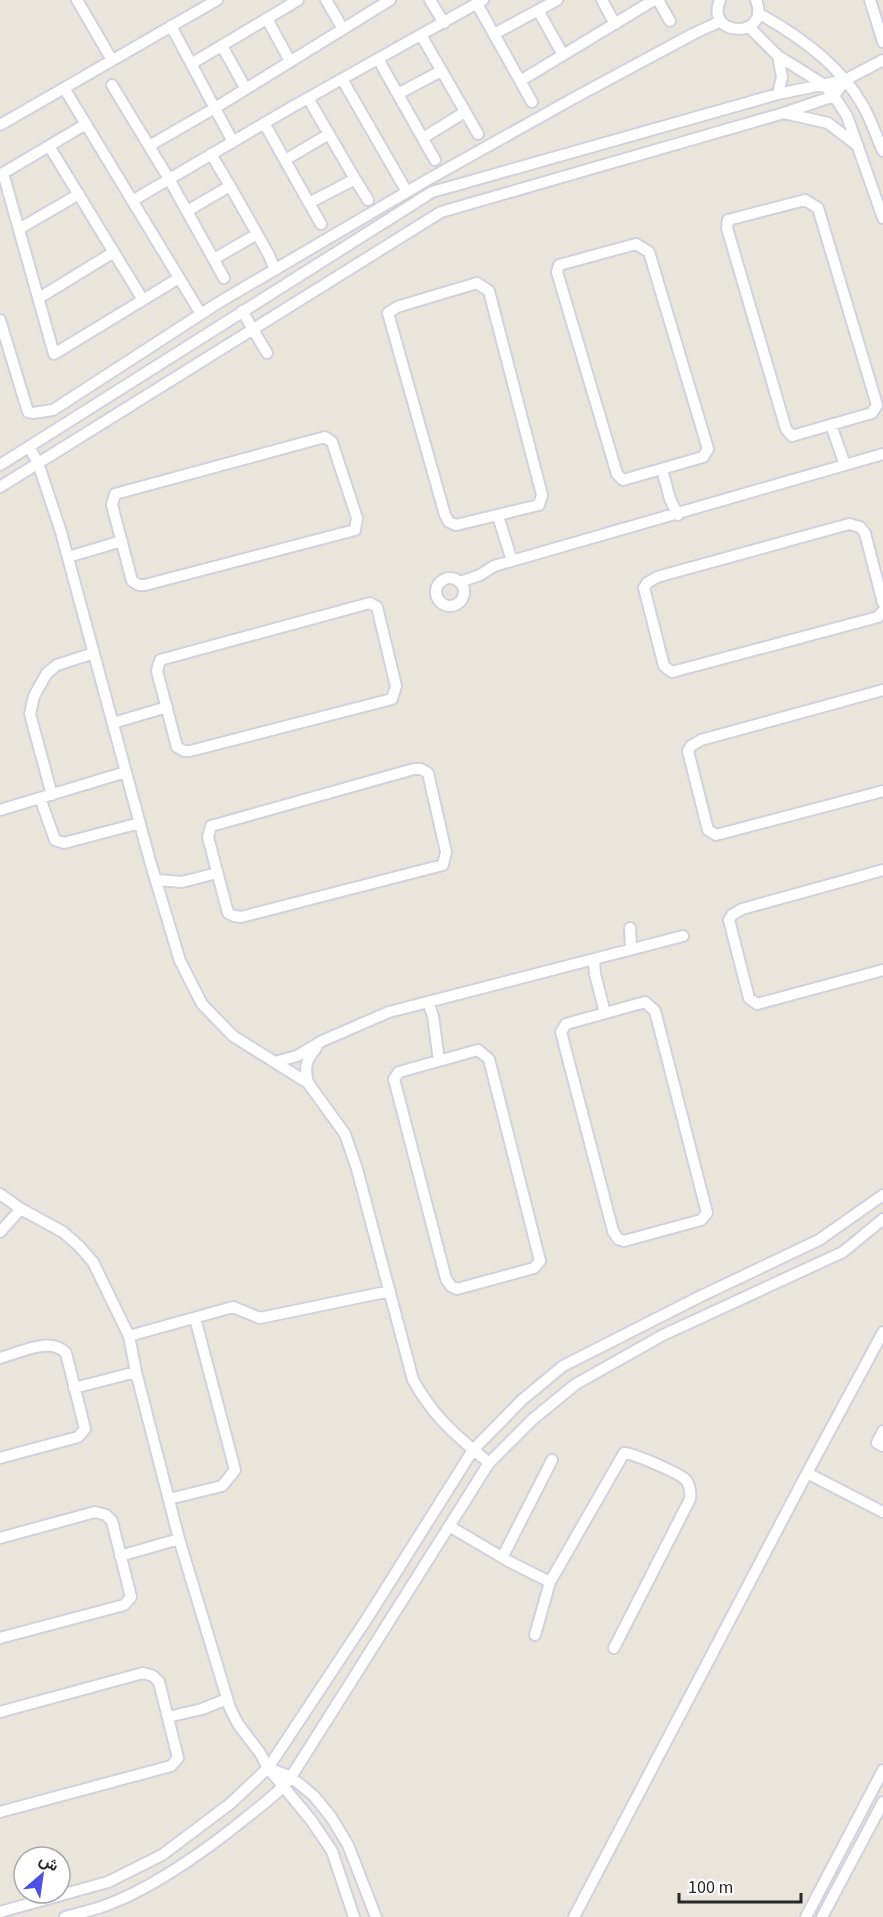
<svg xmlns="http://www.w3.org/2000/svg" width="883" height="1917" font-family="'Source Sans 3',Vazirmatn,sans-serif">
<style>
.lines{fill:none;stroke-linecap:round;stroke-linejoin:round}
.minor-casing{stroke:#d1d1e0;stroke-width:14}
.minor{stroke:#fff;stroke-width:10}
</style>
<rect width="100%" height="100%" fill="#e9e5db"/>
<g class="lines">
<g class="minor-casing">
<path id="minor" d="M77,0L112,60
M326,0L343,29
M430,0L444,23
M602,0L615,24
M658,0L670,21
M720,0C704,38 772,39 756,0
M870,0L883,42
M477,4L532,102
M538,10L563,55
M758,13C798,35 839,64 862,104C871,119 876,136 883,151
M267,19L290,61
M171,26L233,142
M749,27L778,56L823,84L834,96L847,116L883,218
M494,34L557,0
M421,35L478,134
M222,46L246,89
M778,56L782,77L778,94
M378,59L435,160
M191,64L298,0
M342,79L407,192
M520,81L654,0
M112,85L169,179L224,278
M64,88L201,314
M398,94L441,71
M784,113L828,123L858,146
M264,123L309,203L355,179L308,98
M0,125L217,0
M423,138L465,112
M49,146L143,300
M149,146L215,108L390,0
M211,154L230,186
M285,160L329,134
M3,173L54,354L179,278
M0,175L86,124
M355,179L368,200
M805,200L818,208L877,405L872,413L792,436L786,429L727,228L728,220Z
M132,201L292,107L483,0
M309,203L321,224
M187,211L230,186L269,255L275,270
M19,229L79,194
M636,244L649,252L708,449L703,457L623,480L617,474L557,272L559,265Z
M214,259L257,234
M477,283L489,291L542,495L539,505L456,525L449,522L445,515L388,313L397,307Z
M39,298L114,252
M242,311L267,353
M0,320L28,412L33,413L53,410L218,303L429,179L574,98L693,34L721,21
M831,425L845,465
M325,437L332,442L357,518L355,530L145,585H139L132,581L112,505L115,494Z
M29,447L38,463L61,532L150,861L180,961L202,1004L233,1036L308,1083L345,1134L357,1169L413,1380C435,1419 456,1435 489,1463
M0,465L432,192L778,94L845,80L883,60
M662,469L670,499L678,515
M0,487L441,212L784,113L834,96L845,80
M498,516L512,561
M68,557L122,541
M436 592a14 14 0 1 1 28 0a14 14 0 1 1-28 0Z
M460,582L480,575L494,566L883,454
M370,603L377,607L396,686L392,699L190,751H184L177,747L157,671L160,660Z
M883,603L865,533L860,527L849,524L657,577L647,583L644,588L664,666L672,672L878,617L883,611
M883,690L701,740L691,746L688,751L708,830L716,835L883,791
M113,723L167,707
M414,769H421L428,773L446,852L443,865L241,917L234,916L228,913L208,837L211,826Z
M52,795L30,714L34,696L47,673L57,665L94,653
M40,798L55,840L64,843L140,823
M0,810L126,772
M883,870L742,909L732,915L729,920L749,998L757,1004L883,970
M157,880L182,882L217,873
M630,928L631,949
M594,959L595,974L605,1013
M428,1002L433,1016L439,1061
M645,1002L655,1011L707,1213L701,1220L624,1241L618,1239L613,1231L561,1032L566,1024Z
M478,1050L489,1059L540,1261L534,1268L457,1289L451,1286L446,1279L394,1079L399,1072Z
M275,1062L297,1056L322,1041L389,1012L683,936
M308,1083C304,1067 306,1060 316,1048
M0,1194L21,1209L63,1232L79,1246L93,1262L129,1336L136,1372L179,1539L230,1708L238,1724L260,1753L268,1768L311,1820L332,1851L354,1917
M0,1232L21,1209
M129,1336L233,1307L260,1318L390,1291
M0,1358C19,1353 50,1336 66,1353L85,1429L78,1437L0,1458
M74,1388L136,1372
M883,1431L877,1443L883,1446
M807,1473L883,1512
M169,1499L222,1486L235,1470L195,1318
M449,1526L510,1562L550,1582
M0,1538L95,1512L106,1515L112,1521L131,1597L124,1605L0,1638
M120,1556L179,1539
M503,1556L552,1460
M535,1635L550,1582L624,1453C635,1454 679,1473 686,1480C690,1486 691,1492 690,1499L614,1648
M0,1712L143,1673L153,1676L159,1682L178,1758L171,1766L0,1812
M168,1717L202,1709L227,1699
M268,1768L291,1777L314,1796L331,1817L348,1845L376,1917
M0,1912L108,1882L162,1855L231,1803L268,1768L368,1617L473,1450L522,1400L563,1366L699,1297L819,1240L883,1195
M65,1917C77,1914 89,1911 101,1907C149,1891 208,1849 247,1817C262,1805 279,1793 291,1777L489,1463L533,1419L576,1384L663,1335L843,1252L883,1219
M574,1917L807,1473L883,1332
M806,1917L883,1770
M822,1917L883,1802"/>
</g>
<use href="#minor" class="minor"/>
</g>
<g transform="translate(42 1875) rotate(29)"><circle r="28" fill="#ffffff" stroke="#a9a9a9" stroke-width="1.5"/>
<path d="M0-4.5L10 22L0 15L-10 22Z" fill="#4c51e5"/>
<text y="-9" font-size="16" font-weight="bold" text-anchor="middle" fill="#282828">ش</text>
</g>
<path d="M679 1893v9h122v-9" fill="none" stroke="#282828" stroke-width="3"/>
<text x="688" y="1893" font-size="18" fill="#282828" stroke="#ffffff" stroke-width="4.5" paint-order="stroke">100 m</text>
</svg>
